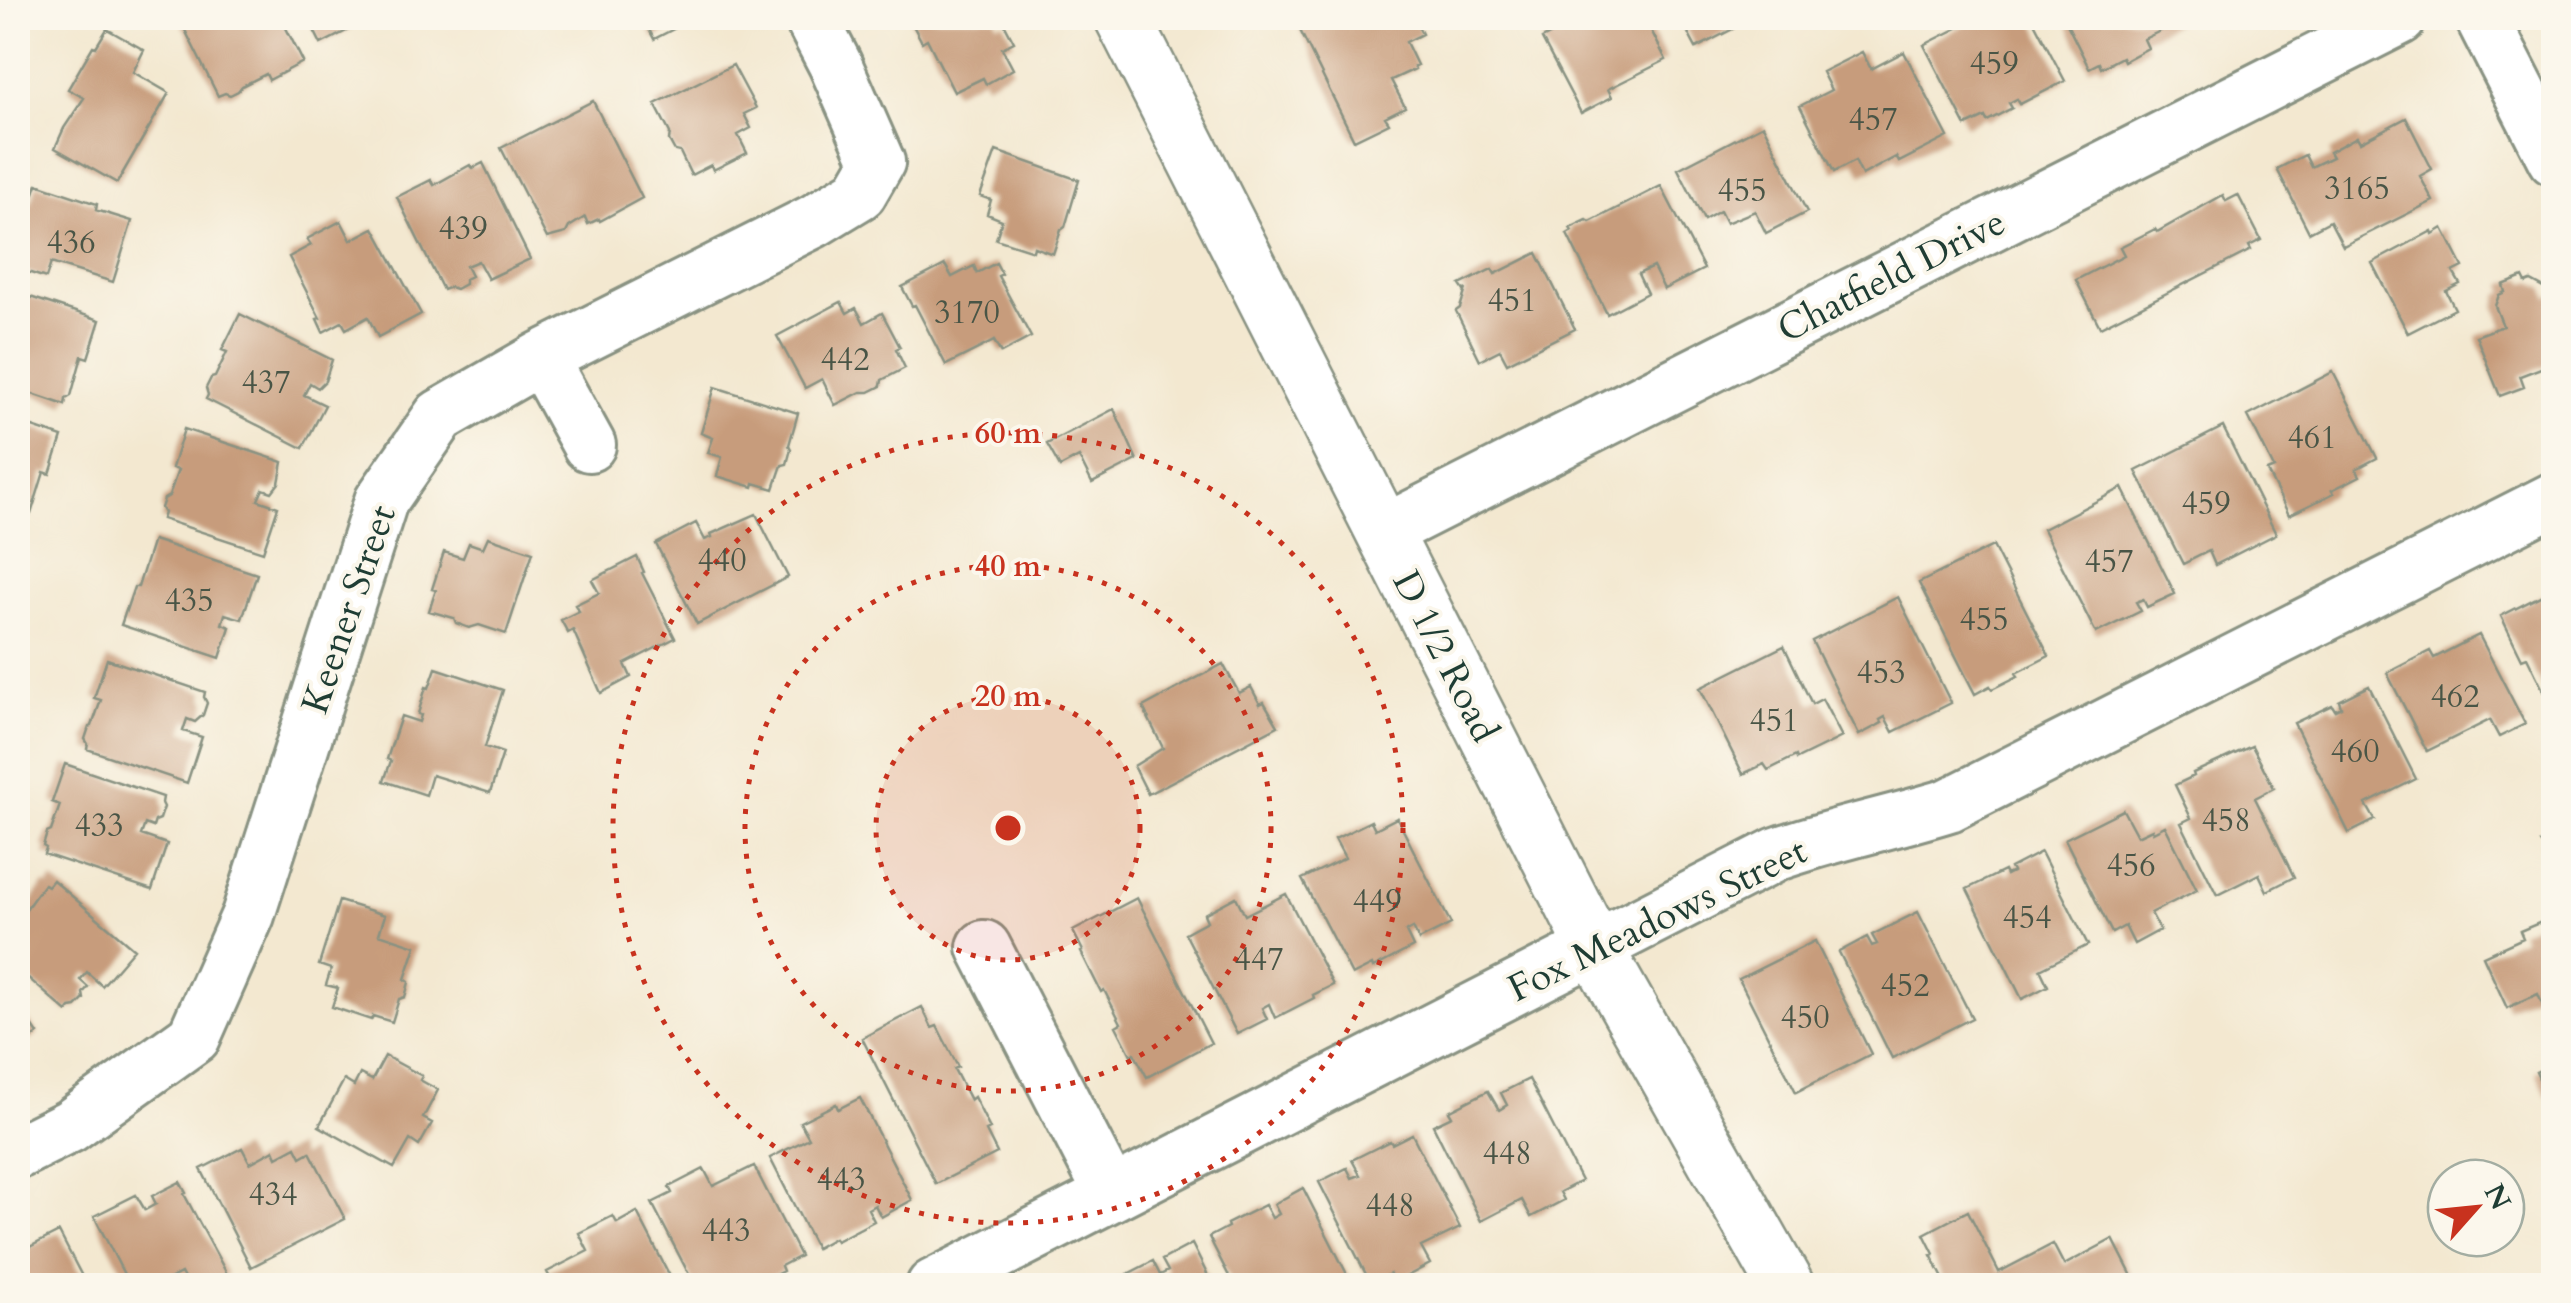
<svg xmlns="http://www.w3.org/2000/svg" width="2571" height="1303" font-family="Cardo,serif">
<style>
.building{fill:#c79c7b}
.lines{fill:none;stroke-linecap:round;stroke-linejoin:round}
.minor-casing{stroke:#899282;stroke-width:58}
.major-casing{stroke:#899282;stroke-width:60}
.minor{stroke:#fff;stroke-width:52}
.major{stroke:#fff;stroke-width:55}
.ring{fill:none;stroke:#c8321e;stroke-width:5;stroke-dasharray:5 10}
.labels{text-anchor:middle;stroke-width:8;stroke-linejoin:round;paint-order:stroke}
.number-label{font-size:32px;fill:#495546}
.street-label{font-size:38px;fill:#1f3d34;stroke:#fbf7ec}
.centre{fill:#c8321e;stroke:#fbf7ec;stroke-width:5}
.ring-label{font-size:30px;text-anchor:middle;font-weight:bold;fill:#c8321e;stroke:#fbf7ec;stroke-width:8;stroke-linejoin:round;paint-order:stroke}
</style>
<rect width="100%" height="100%" fill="#fbf7ec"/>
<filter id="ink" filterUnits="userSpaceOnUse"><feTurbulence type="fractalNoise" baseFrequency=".01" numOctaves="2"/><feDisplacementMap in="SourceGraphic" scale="20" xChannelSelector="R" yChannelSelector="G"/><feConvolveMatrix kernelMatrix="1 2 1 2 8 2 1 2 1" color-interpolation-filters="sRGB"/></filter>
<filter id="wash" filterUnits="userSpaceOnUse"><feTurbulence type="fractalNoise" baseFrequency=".0048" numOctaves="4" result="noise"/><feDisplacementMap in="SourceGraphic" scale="40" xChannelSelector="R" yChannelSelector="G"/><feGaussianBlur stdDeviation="2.25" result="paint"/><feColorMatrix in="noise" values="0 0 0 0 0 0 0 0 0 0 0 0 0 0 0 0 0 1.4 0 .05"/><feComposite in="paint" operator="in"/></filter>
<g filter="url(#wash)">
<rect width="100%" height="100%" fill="#f3e8d0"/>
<g id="blocks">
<path class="building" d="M179,18H281L303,62L269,80L266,74L242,86L238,91L230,95L225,93L218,96Z
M308,18H351L356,26L321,44Z
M643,18H695L654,39Z
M909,18H995L998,24L1003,21L1014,42L1002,48L1013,69L986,84L983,78L954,92L927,39L922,42Z
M1294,18H1414L1422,34L1406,42L1417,65L1414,66L1415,69L1391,80L1405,107L1385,117L1389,123L1354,140Z
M1566,18H1645L1666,60L1608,89L1612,97L1581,113L1542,39L1569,25Z
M1680,18H1754L1696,48Z
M1978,18H2032L2065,81L2020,104L2017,99L2009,103L2012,108L1987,121L1985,117L1966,126L1924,45Z
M2064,18H2187L2144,39L2148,48L2124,61L2122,57L2101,68L2099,63L2089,68Z
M107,29L144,50L133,72L169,93L117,183L55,148L64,128L84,98L68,89L93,46L96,47Z
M1862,52L1871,69L1904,52L1948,137L1899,162L1896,157L1862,175L1855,161L1834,172L1800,106L1831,90L1822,72Z
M733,65L756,108L744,114L751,128L738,135L747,153L713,170L711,165L691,175L680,152L675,151L669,140L670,133L655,104Z
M593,101L642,198L600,221L599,219L588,224L585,217L569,227L566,233L547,238L501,148Z
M2406,118L2432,169L2420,176L2433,201L2343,246L2330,221L2309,232L2277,169L2305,155L2311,167L2332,157L2329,152L2357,137L2360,142Z
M1763,125L1807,212L1766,233L1755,211L1726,223L1720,211L1704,220L1678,169Z
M996,151L1079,180L1065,227L1061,230L1053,254L1034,247L1033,251L996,239L1002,220L987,214L991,200L980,196Z
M483,163L530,259L488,279L478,261L466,266L471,276L465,279V284L456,289L450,287L443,290L397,197L431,180L434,185L470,165L473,168Z
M37,184L97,204L96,210L132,221L113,282L51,263L46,278L18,269V218L24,202L30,205Z
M1661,186L1704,269L1664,289L1653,267L1638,274L1647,293L1607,314L1567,234L1572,231L1570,228L1587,220L1590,222Z
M2223,195L2226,201L2238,195L2261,240L2249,246L2251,250L2100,327L2076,280L2124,255L2120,247L2155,229L2157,232Z
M341,221L351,240L374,228L421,314L378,337L368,317L346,329L342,322L323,332L317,319L320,318L289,257L311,245L307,239Z
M2443,228L2463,267L2453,272L2460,284L2446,291L2455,309L2408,333L2372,263L2432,231L2433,234Z
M1537,253L1575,329L1507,363L1500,350L1480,360L1456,311L1460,308L1466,289L1464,291L1460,285L1492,269L1495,274Z
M996,263L1002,274L998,276L1031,337L1001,353L994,341L946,365L915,305L912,306L902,287L945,265L952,277L974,266L977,273Z
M2523,277L2526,283L2531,281L2544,288L2548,298L2554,295V363L2520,376L2524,387L2500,396L2476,336L2503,326L2495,306L2499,295L2505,292L2503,285Z
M18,293L100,320L88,358L82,356L71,396L66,399L65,405L18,389Z
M841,302L847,313L856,308L864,323L882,313L900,347L896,349L905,368L882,380L881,386L869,392H861L835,405L822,379L805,388L777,336Z
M240,314L332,360L325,381L318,388L310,383L304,395L325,405L303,448L206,399L208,395L206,388L211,378L215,377L227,352L222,350Z
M2333,372L2377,458L2356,469L2360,476L2332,490L2334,493L2289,515L2267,471L2274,468L2248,416Z
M715,387L798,413L789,445L791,449L787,464L782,465L774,489L754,483L753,487L717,476L722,457L708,453L713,438L701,433Z
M1114,409L1137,460L1092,483L1079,457L1060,467L1047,444Z
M18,422L62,437L50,474L44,472L31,514L27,515L25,521L18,518Z
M2223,427L2276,534L2215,565L2209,551L2183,564L2136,471Z
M184,429L283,462L279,483L272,492L263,489L258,500L278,507L263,552L162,519L164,513L161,508L164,499L169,496L178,470L172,468Z
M2122,488L2175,594L2147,607L2143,599L2136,602L2141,611L2096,633L2043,529Z
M756,514L788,577L697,624L656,544L696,523L705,540L712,537L711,534Z
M488,537L533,552L506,634L479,625L469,628L456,623L454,618L429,611L436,590L432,589L444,552L463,558L469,543L483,548Z
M153,540L257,574L242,619L225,614L222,624L230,627L220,658L121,625L134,587H138Z
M1993,546L2049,656L2016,673L2018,676L1992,689L1990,686L1975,694L1919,583Z
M637,557L644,572L642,573L675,638L625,664L631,677L601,693L573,630L568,633L561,620L579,611L575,605L599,593L592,580Z
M2554,589V705L2551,706L2527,657L2522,659L2501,616Z
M1898,597L1951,703L1893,732L1885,717L1880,720L1882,723L1859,735L1812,641Z
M2479,635L2525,724L2499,737L2490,720L2427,751L2387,673L2430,651L2434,658Z
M1784,646L1812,704L1822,699L1842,737L1797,759L1796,756L1768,770L1764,764L1743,774L1700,688Z
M107,659L205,692L204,697L207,703L203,715L195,722L187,719L183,731L202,737L187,783L87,749L88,744L85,739L89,727L92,726L101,700L94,698Z
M1223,664L1239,693L1251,687L1260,704L1264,702L1278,726L1148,794L1134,766L1163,748L1143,707Z
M436,668L503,690L485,747L503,753L490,793L432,775L426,795L384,781L391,761L387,759L401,716L419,722L421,715L418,714L426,687L429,688Z
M2369,686L2416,779L2366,804L2375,820L2349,833L2294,723L2332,705L2335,710L2341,707L2339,701Z
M2252,746L2274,788L2255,798L2294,877L2267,891L2259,874L2217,895L2181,823L2191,818L2175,785L2194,776L2193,773Z
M65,764L163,797L162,803L164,807L160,819L155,821L153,827L145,824L141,835L167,844L152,890L44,854L46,848L43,846L47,833L51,831L60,805L52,802Z
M2123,810L2137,836L2152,829L2153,832L2165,826L2197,890L2151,913L2160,930L2134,944L2125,926L2112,933L2065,839Z
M1397,818L1451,924L1419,940L1413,928L1406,932L1413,947L1373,968L1372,965L1352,975L1302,879L1345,858L1335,839L1371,821L1375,829Z
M2554,832V859L2540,843Z
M2041,852L2088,945L2040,969L2048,986L2022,999L1967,889L2004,871L2006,875L2012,872L2010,868Z
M53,880L134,949L102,986L87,972L80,980L88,987L83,993L84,999L76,1007L70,1008L67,1012L18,969V920L44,884L48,886Z
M1286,894L1333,985L1313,995L1314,998L1275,1018L1269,1004L1262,1008L1267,1019L1237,1034L1185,933L1207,921L1204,914L1236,897L1245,915Z
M1137,898L1211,1043L1147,1077L1134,1053L1131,1055L1116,1026L1121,1023L1104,990L1101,992L1081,952L1083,951L1073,931Z
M339,901L385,915L379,934L416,946L405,979L409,982L405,997L399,999L392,1022L373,1016L371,1020L332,1007L338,988L326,985L331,969L319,965Z
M1918,912L1972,1018L1892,1058L1839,952L1867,937L1872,946L1877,944L1872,935Z
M2546,920L2549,925L2554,923V1014L2547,1016L2538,994L2507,1008L2483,956L2523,938L2520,931Z
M1815,941L1871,1054L1796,1092L1739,979Z
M18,1004L38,1034L18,1048Z
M922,1007L932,1028L937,1026L958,1067L954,1069L970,1100L974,1097L990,1129L986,1131L997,1153L936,1184L862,1038Z
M385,1056L422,1076L420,1080L438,1090L423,1118L432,1123L419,1146L410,1140L394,1168L319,1126L344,1080L354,1086L360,1074L372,1080Z
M2554,1064V1111L2536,1072Z
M1529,1079L1581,1181L1560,1192L1564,1200L1531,1217L1522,1200L1481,1221L1433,1125L1452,1116L1449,1111L1488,1091L1499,1110L1507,1105L1501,1093Z
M860,1098L912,1200L881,1217L875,1205L868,1209L874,1221L836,1241L834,1238L816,1248L770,1158L809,1138L800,1122L836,1104L838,1109Z
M1412,1134L1460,1228L1421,1247L1430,1264L1394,1283L1390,1274L1371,1284L1319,1182L1347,1168L1352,1178L1360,1175L1352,1160L1390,1141L1392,1144Z
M296,1147L301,1157L310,1152L345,1219L251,1267L201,1169L242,1148L250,1163L274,1150L277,1157Z
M754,1166L800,1256L781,1266L783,1271L754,1286H741L737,1277L730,1280L732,1286H695L652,1203L672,1193L669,1187L704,1169L713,1186Z
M180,1182L186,1193L184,1194L227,1274L205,1286H188L181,1273L162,1283L163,1286H130L94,1216L136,1195L145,1210L156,1204L152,1196Z
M1303,1188L1353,1286H1234L1209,1237L1228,1227L1227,1224L1265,1205L1272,1218L1279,1214L1274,1204Z
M1968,1211L1999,1272L2053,1244L2064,1265L2113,1239L2137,1286H1947L1931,1255L1934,1254L1924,1234Z
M637,1212L675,1286H554L547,1272L588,1251L579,1233L613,1216L617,1223Z
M59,1232L87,1286H18V1276L26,1271L18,1253Z
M1192,1244L1213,1286H1116L1114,1281L1153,1261L1160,1275L1168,1271L1162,1260Z"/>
</g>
</g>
<g filter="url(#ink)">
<use href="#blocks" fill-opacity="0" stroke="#899282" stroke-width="2.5"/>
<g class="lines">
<g class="minor-casing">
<path id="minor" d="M2482,18L2554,159
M541,358L589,445
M1383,532L2400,18
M984,947L1111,1194
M18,1152L70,1126L194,1037L248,915L381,501L440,416L541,358L814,221L860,193L878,162L835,64L811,18
M933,1286L1777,854C1833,834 1891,823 1949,805L2554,499"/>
</g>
<g class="major-casing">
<path id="major" d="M1123,18L1595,948L1786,1286"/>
</g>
<use href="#minor" class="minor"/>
<use href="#major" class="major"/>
</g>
</g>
<circle cx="1008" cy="828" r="132" fill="#c8321e" fill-opacity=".12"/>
<g class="ring">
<circle cx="1008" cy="828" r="132"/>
<circle cx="1008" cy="828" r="263"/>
<circle cx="1008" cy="828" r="395"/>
</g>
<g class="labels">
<g class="number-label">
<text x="1994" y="74">459</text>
<text x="1873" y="130">457</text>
<text x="2357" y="199">3165</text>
<text x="1742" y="201">455</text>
<text x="463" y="239">439</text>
<text x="71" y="253">436</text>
<text x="1512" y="311">451</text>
<text x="967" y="323">3170</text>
<text x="845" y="370">442</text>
<text x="266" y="393">437</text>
<text x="2312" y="448">461</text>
<text x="2206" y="514">459</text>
<text x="722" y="571">440</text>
<text x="2109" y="572">457</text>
<text x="189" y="611">435</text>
<text x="1984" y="630">455</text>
<text x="1881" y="683">453</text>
<text x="2455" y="707">462</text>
<text x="1774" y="731">451</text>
<text x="2355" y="762">460</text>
<text x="2226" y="831">458</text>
<text x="99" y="836">433</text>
<text x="2131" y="876">456</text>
<text x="1377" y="912">449</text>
<text x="2027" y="928">454</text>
<text x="1259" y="970">447</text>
<text x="1905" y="996">452</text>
<text x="1805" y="1028">450</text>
<text x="1507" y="1164">448</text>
<text x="841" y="1190">443</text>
<text x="273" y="1205">434</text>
<text x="1390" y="1216">448</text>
<text x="726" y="1241">443</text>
</g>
<g class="street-label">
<text transform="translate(1891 275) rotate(-27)" y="13">Chatfield Drive</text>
<text transform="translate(348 609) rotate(-71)" y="13">Keener Street</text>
<text transform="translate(1446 656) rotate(63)" y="13">D 1/2 Road</text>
<text transform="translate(1657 919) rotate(-26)" y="13">Fox Meadows Street</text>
</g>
</g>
<circle cx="1008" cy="828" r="15" class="centre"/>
<g class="ring-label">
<text x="1008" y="443">60 m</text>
<text x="1008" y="576">40 m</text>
<text x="1008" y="706">20 m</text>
</g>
<rect width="2571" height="1303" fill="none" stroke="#fbf7ec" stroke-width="60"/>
<g transform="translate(2476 1208) rotate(63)"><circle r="48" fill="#fbf7ec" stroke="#a3ada2" stroke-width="2.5"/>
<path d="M0-8L18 38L0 25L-18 38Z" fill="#c8321e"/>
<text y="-15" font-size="28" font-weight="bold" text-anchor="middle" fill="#1f3d34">N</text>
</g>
</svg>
